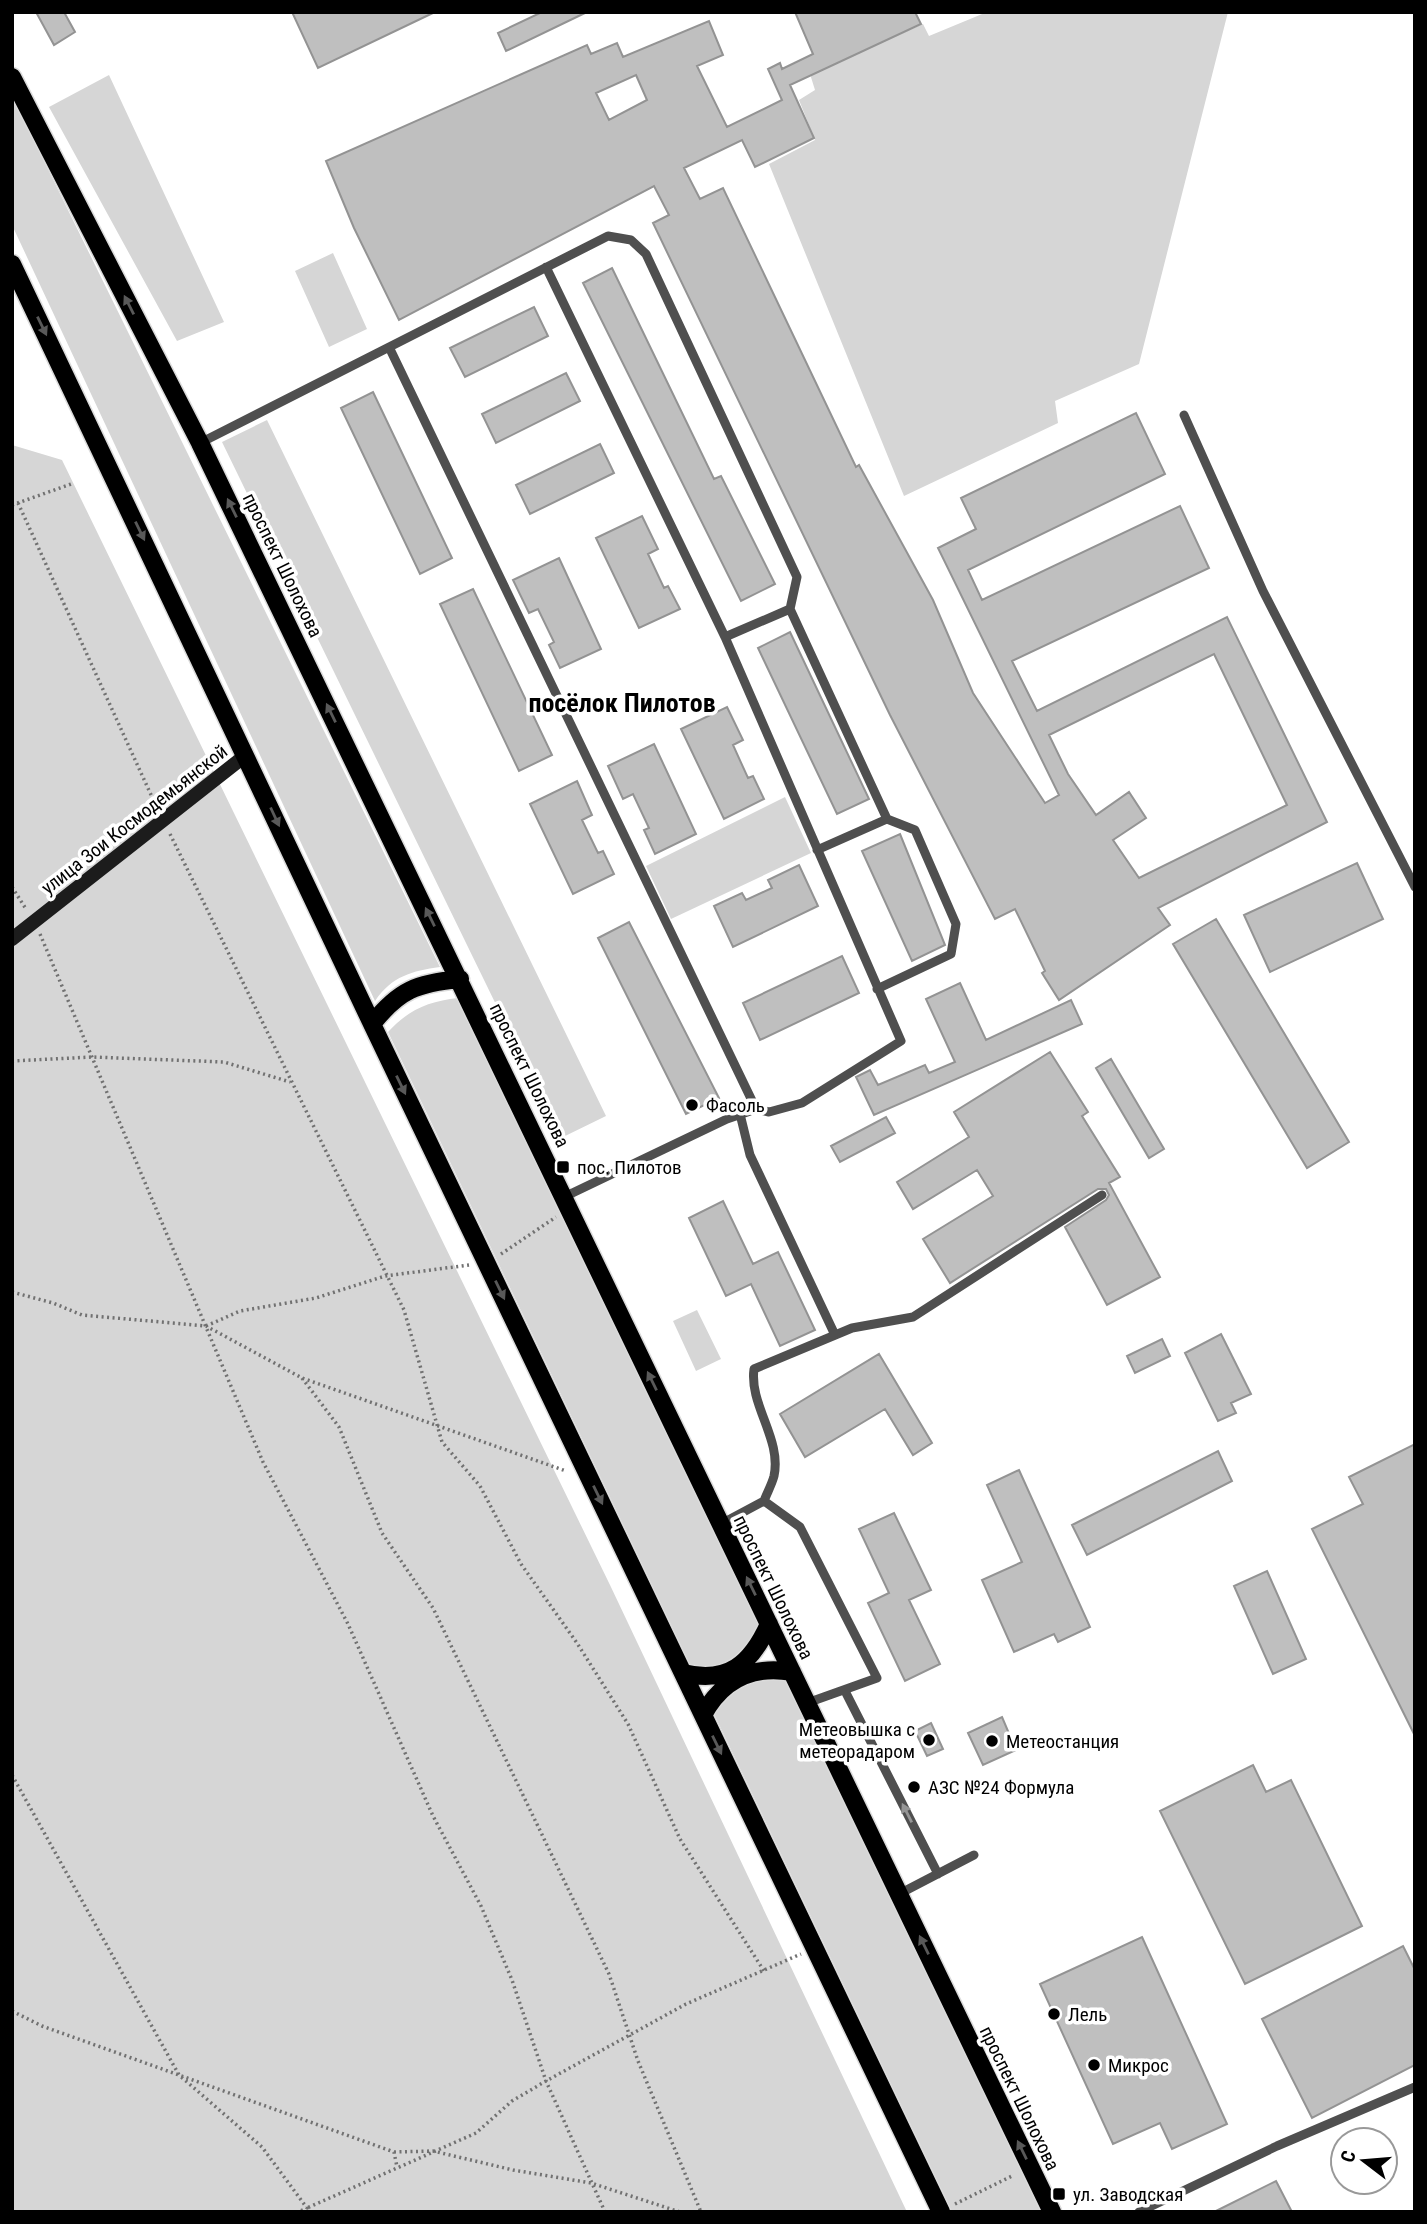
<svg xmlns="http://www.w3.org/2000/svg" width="1427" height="2224" font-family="'Roboto Condensed',sans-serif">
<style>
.green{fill:#d6d6d6}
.building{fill:#bfbfbf;stroke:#939393;stroke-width:2;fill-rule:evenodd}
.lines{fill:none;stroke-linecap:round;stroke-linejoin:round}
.primary-casing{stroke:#dbdbdb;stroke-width:21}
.path{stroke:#717171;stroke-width:3.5;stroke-dasharray:2 3.5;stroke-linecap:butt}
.lane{stroke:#4f4f4f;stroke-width:9}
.secondary{stroke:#1c1c1c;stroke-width:14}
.primary{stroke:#000;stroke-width:18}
.oneway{fill:#595959}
.oneway2{fill:#959595}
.poi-dot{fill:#000;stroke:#fff;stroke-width:2.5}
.labels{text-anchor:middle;stroke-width:7;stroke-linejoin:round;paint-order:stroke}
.street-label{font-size:19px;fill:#000;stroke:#fff}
.poi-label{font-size:19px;fill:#000;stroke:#fff;text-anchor:start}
.district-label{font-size:26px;font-weight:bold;fill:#000;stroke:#fff}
</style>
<rect width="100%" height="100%" fill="#fff"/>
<path class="green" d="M987,12H1228L1139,364L1055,401L1058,423L904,496L769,164L815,140L799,100L815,90L810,74L923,24L929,36Z
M109,75L224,322L177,341L49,107Z
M12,96L440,967C412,971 392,976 375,1001L12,225Z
M333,253L367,329L329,347L295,271Z
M267,420L606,1116L561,1138L222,442Z
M12,445L62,460L610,1585L907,2212H12Z
M785,797L811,853L671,919L646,866Z
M458,998L759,1624C745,1652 723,1674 690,1665L388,1032C408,1010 429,1001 458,998Z
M697,1310L721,1359L696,1371L673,1321Z
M785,1678L1041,2212H952L714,1714C728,1683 755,1679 785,1678Z"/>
<path class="building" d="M36,12H64L75,32L54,45Z
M292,12H435L318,68Z
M542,12H587L506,51L498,33Z
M795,12H915L921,24L790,85L814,138L755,167L742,140L684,168L700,199L723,188L856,467L859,465L933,600L973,693L1045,803L1059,795L938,548L976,529L961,498L1136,413L1165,474L968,570L982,600L1180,506L1209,568L1012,661L1037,711L1227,617L1327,822L1158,908L1170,925L1059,1000L1042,973L1045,971L1015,909L995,919L890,715L653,223L669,215L654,186L399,320L354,228L326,161L587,45L591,54L617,43L623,57L709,21L723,55L697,66L727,127L782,100L768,69L780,63L782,69L813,54ZM636,75L647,100L609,120L596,93ZM1214,654L1287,805L1139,878L1113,840L1146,818L1129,792L1096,815L1068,774L1049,735Z
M612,268L714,479L721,476L775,584L741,601L583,283Z
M534,307L548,336L465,377L450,348Z
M566,373L580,401L496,443L482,414Z
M373,392L452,558L420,574L341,408Z
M600,444L614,473L530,514L516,485Z
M642,516L658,549L648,554L664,588L668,586L680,609L639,628L596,538Z
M559,558L601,649L560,668L549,645L554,642L538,609L529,613L513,580Z
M473,589L552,755L519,771L440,604Z
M790,632L869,799L837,814L758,648Z
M727,707L743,740L733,745L748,778L753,776L764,799L724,819L681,729Z
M654,744L696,834L655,854L644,830L649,828L633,794L623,799L608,766Z
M577,781L592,815L582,820L598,853L603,851L614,874L573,894L530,804Z
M900,834L945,945L912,961L862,851Z
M1357,863L1383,919L1270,972L1244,915Z
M799,865L818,906L733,947L714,906L742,893L746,900L772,888L768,880Z
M1216,919L1349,1142L1307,1168L1173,944Z
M629,922L719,1098L686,1114L598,938Z
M842,956L859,993L760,1040L743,1003Z
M960,983L986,1040L1071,1000L1082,1024L874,1115L856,1077L870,1070L878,1085L925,1065L929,1073L955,1062L926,999Z
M1050,1052L1088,1112L1082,1116L1120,1177L1109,1183L1160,1277L1107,1305L1065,1227L1106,1200L1109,1195L1106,1189H1098L950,1283L923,1239L993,1196L977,1170L913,1209L897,1182L969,1137L954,1112Z
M1111,1059L1164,1149L1149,1158L1096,1068Z
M886,1117L895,1133L840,1162L831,1146Z
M723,1201L753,1264L778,1252L815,1330L780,1346L751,1284L726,1296L689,1218Z
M1221,1334L1251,1394L1231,1403L1236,1413L1218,1421L1185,1353Z
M1162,1339L1170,1356L1135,1373L1127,1356Z
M879,1354L932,1443L913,1455L885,1409L805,1457L780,1414Z
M1415,1444V1736L1312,1529L1363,1504L1349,1477Z
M1218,1451L1232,1481L1087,1555L1072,1525Z
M1019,1470L1090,1627L1058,1642L1054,1634L1014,1652L982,1580L1022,1562L987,1485Z
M894,1513L931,1590L909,1600L940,1664L905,1681L868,1603L889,1593L859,1529Z
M1267,1571L1306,1659L1273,1674L1234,1586Z
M1002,1717L1016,1750L983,1765L968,1733Z
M931,1723L943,1749L927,1756L915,1731Z
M1253,1765L1266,1792L1291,1780L1362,1926L1245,1984L1160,1811Z
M1142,1937L1227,2124L1172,2149L1160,2123L1113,2144L1040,1984Z
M1403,1946L1415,1970V2065L1312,2118L1262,2019Z
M1276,2181L1292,2212H1214Z"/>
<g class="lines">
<g class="primary-casing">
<path id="primary" d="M12,77L200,443L1052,2212
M12,264L372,1024L941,2212
M372,1024C399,990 417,983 460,979
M683,1673C728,1684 751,1664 769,1624
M703,1715C722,1680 753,1665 792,1672"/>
</g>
<path class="path" d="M18,503L157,808
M12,505L74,483
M170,834L404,1310L442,1442L480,1486L521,1564L577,1643L628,1724L680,1839L764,1971
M12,887L26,909
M40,934L263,1462L348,1624L433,1816L481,1906L512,1980L546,2081L605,2212
M12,1061L92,1057L224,1062L290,1082
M501,1254L556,1217
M12,1292L53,1303L82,1315L206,1326L302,1378L566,1471
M206,1326L240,1311L316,1298L385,1276L469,1265
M302,1378L339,1427L382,1533L433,1608L609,1974L638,2061L701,2212
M12,1775L179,2075L262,2147L307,2208L298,2212
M12,2011L42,2026L394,2152L397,2167
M394,2152L433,2151L513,2170L591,2183L680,2212
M955,2204L1014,2175
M308,2212L307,2208L476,2133L512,2101L546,2081L686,2004L801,1954"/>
<path class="lane" d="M546,267L725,637L901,1041L802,1103L769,1112L756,1109L727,1119L564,1197
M389,347L756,1109
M1184,415L1263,591L1415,887
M200,443L608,236L631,240L646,254L797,577L790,609L887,819L915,830L956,924L951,954L877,989
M725,637L790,609
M817,850L887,819
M740,1114L750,1155L835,1335
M764,1501L800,1527L877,1678L807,1703
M721,1524L764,1501C767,1493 772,1484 774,1476C782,1439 749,1405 754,1369L852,1328L913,1317L1102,1195
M845,1691L938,1874
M899,1894L974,1855
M1139,2212L1277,2146L1415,2087"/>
<path class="secondary" d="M12,939L246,755"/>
<use href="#primary" class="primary"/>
</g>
<defs><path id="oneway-solid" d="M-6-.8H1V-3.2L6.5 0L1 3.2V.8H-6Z" transform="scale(1.75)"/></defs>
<g class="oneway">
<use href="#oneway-solid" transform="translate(129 305) rotate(-117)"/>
<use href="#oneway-solid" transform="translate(42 326) rotate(64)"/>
<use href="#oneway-solid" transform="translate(232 508) rotate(-116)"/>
<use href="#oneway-solid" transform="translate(140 531) rotate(64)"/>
<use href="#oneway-solid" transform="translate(331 713) rotate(-116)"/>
<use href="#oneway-solid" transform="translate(275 817) rotate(65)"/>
<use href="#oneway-solid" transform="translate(430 917) rotate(-116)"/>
<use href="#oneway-solid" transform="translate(401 1085) rotate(64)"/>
<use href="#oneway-solid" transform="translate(500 1290) rotate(64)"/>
<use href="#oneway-solid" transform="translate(652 1381) rotate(-116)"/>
<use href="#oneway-solid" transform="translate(598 1495) rotate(64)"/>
<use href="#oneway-solid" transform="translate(751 1586) rotate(-116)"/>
<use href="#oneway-solid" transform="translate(717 1745) rotate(64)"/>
<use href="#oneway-solid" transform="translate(924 1945) rotate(-116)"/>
<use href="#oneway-solid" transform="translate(1022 2150) rotate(-116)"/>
</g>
<use class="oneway2" href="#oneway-solid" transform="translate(907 1813) rotate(-117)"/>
<g class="poi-dot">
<circle cx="692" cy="1105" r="7"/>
<rect x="556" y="1160" width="14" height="14" rx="3.5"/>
<circle cx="929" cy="1740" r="7"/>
<circle cx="992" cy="1741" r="7"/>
<circle cx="914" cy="1787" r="7"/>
<circle cx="1054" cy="2014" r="7"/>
<circle cx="1094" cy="2065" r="7"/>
<rect x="1052" y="2187" width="14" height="14" rx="3.5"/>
</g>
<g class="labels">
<g class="street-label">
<text transform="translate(283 565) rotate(64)" y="7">проспект Шолохова</text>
<text transform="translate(134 819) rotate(-38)" y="7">улица Зои Космодемьянской</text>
<text transform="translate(530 1075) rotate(64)" y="7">проспект Шолохова</text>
<text transform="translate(774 1587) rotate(64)" y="7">проспект Шолохова</text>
<text transform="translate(1020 2098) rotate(64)" y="7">проспект Шолохова</text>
</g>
<g class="poi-label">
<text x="706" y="1112">Фасоль</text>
<text x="577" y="1174">пос. Пилотов</text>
<text x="915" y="1736" text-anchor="end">Метеовышка с<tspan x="915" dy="22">метеорадаром</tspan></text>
<text x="1006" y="1748">Метеостанция</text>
<text x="928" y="1794">АЗС №24 Формула</text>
<text x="1068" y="2021">Лель</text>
<text x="1108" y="2072">Микрос</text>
<text x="1073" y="2201">ул. Заводская</text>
</g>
<g class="district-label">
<text x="622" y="712">посёлок Пилотов</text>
</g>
</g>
<rect width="1427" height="2224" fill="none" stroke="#000000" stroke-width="28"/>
<g transform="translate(1364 2161) rotate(286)"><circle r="33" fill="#ffffff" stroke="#999999" stroke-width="2"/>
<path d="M0-5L12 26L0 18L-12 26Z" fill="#000000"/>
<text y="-10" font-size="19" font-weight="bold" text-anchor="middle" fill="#000000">С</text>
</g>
</svg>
